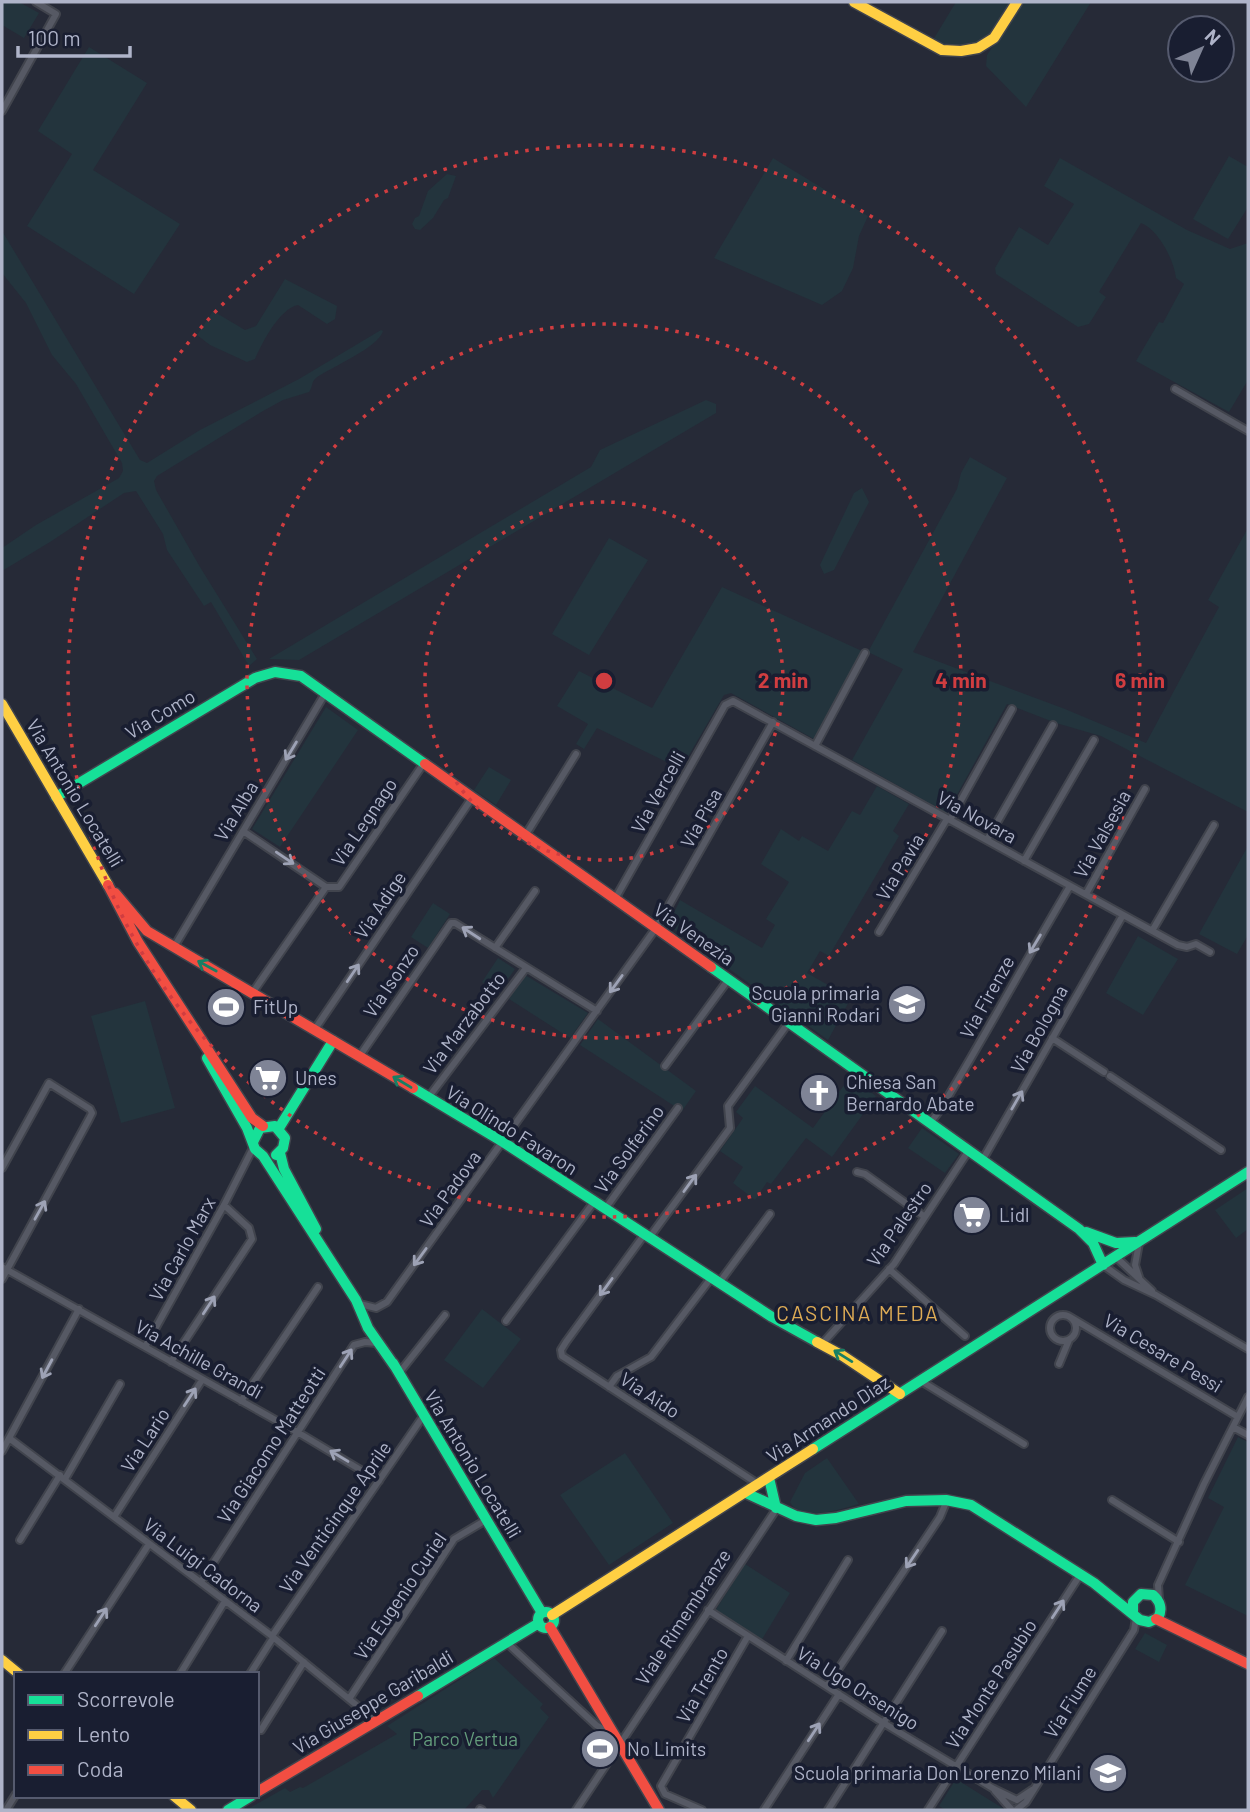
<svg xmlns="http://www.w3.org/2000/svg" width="1250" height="1812" font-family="Barlow,sans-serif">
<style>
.green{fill:#23343d}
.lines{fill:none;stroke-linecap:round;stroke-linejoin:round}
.street-casing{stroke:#41444d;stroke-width:10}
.fast-casing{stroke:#41444d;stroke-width:13}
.slow-casing{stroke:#41444d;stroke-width:13}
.jam-casing{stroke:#41444d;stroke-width:13}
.street{stroke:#565964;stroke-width:6}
.fast{stroke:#16e098;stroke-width:10}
.slow{stroke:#ffcf43;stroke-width:10}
.jam{stroke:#f24e42;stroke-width:10}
.oneway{stroke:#9da2b5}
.oneway2{stroke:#187f64}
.ring{fill:none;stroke:#d03d40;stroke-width:3.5;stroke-dasharray:3.5 7}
.labels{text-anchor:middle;stroke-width:7;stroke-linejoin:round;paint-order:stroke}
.street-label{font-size:19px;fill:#afb4c9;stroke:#191e31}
.poi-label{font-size:19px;fill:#afb4c9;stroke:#191e31;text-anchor:start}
.park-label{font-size:19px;fill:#649c7c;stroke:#191e31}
.neighbourhood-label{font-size:21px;letter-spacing:2px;fill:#ddab55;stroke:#191e31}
.centre{fill:#d03d40;stroke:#191e31;stroke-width:3.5}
.ring-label{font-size:21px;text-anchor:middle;font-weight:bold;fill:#d03d40;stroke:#191e31;stroke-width:7;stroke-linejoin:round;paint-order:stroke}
</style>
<rect width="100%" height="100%" fill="#262a37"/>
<path class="green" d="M2,2H19L39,13L24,38L2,25Z
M956,2H1012C1006,12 999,27 991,34C975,48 951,48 933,40Z
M1022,2H1091L1026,107L986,66L987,55Z
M89,47L147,83L93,170L180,224L134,294L27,226L72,154L38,131Z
M1229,156L1248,167V207L1228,239L1193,219Z
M773,158L868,216L859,236L853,268L842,291L822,305L714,258Z
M1060,158L1187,230L1230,249L1248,243V380L1229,412L1136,361L1159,322L1163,323L1184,284L1176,278C1174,260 1158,229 1141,223L1099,292L1106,297L1089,324L1078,327L996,274L995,268L1019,227L1048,245L1074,204L1044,186Z
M447,174L456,176L448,198L444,200L433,218L420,230L415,229L412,224L415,218L419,216L428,191Z
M2,231L140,460L147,463L200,430L299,379L381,330L383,331C378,348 331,367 316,378C311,382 313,387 309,392L283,400L263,411L157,476L154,481L156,490L200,567L257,659L249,666L211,602L204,606L167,550L163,534L136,491L124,493L50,542L2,571V548L36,525L119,478L123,471L122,463L76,384L52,355L26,303L2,273Z
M285,279L337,306L335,319L327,324L298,305C279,309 262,343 255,359L247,362L210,345L197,335L213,311L245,330L256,326Z
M706,400L716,404V413L299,660L269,659L591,467L600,450Z
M970,457L1007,478L913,652L1065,709L1146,743L1219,607L1208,600L1248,528V812L1101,736L1056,723L1007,704L947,813L852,760L903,669L868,652L957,489L961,473Z
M862,488L869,502L834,570L824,574L820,565L854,493Z
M609,538L648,560L589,655L552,634Z
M722,587L862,651L814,739L731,693L724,695L681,769L597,728L584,749L576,744L588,724L557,706L579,671L652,708Z
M326,707L358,730L280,847L252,829Z
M489,767L511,780L496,805L474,790Z
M877,786L909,804L893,831L899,836L829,956L820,951L807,973L851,998L828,1040L668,925L680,900L762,948L775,925L766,919L789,882L761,864L781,829L799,841L802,836L828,851L852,811L860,815Z
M1248,846V935L1237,954L1199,934Z
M433,903L450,914L428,948L411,937Z
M1138,936L1178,959L1143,1015L1106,993Z
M498,958L515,969L498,993L482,982Z
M525,975L588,1013L570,1038L509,999Z
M145,1001L175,1108L121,1123L91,1016Z
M598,1019L696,1091L682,1111L580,1045Z
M850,1077L876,1096L832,1157L806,1138L771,1184L767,1182L755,1200L733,1183L743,1167L720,1151L743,1118L736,1112L755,1086L813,1128Z
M922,1128L959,1154L945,1173L908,1148Z
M1248,1188V1229L1236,1238L1215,1210Z
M482,1309L521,1339L483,1388L444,1360Z
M1238,1437L1248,1442V1616L1185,1585L1224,1507L1208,1498Z
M625,1453L673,1523L609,1565L560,1495Z
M827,1458L859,1504C841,1509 800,1523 790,1502L805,1473Z
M745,1564L790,1593L761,1641L715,1611Z
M1145,1633L1167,1645L1159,1662L1135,1649Z
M494,1658L543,1704L540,1708L549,1717L493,1798L489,1790H482L464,1810H246L285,1788L290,1792L300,1787L303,1788L397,1734L387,1726Z
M956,1779L1004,1809V1810H945L939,1806Z"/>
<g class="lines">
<g class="street-casing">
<path id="street" d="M2,111L56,14L36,2
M1175,389L1248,431
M815,746L865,653
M950,820L1012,709
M243,831L326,887
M525,836L576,754
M987,840L1053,725
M1024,861L1094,740
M326,887H339L424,763
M1086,894L1145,789
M615,899L725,705L733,701L1178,945L1187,947L1196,944L1210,952
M1152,931L1214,825
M879,932L947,819
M174,947L326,692
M495,948L535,891
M253,992L326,887
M315,1029L472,798
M1052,1038L1104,1072
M359,1057L451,923H455L597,1011
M665,1066L728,980
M1110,1076L1221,1150
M428,1098L526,968
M930,1123L940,1110C985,1036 1026,960 1070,886
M983,1159L1123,915
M2,1168L49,1083L90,1109L92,1113L89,1119L2,1279
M857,1172L865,1174L925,1217
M605,1209L678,1108
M644,1235L566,1342L561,1350L562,1356L758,1484
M649,1238L730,1128L728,1106L789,1022
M1116,1257L1152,1291
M1103,1265L1124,1280L1156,1295L1248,1349
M2,1267L304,1436L379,1481
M889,1269L965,1336
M1139,1277L1135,1265L1139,1243
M719,1283L770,1214
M360,1304L376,1308L387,1302L656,928L773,722
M1050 1328a13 13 0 1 1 26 0a13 13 0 1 1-26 0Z
M1070,1317L1238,1417
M506,1321L594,1202
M822,1344L894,1264L969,1150
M145,1347L224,1205L254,1146
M171,1362L252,1239L249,1228L224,1205
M1059,1364L1069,1340
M399,1373L445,1315
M921,1381L1024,1444
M609,1387L617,1376L651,1357L711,1278
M241,1401L318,1287
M1233,1427L1248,1435
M9,1438L268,1633L376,1721
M2,1451L79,1309
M65,1479L120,1384
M1112,1500L1179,1542
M114,1517L202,1380
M20,1540L60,1475
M201,1582L354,1345L365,1342L377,1343
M1159,1599L1158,1585L1204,1484L1248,1397
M708,1610L882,1722L994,1789L1017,1800L1032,1790
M272,1636L424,1415
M507,1643L596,1725L613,1735
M786,1661L848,1560
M64,1674L149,1544
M180,1674L225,1601
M250,1674L273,1638
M827,1686L940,1517L947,1500
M349,1699L454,1539L486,1520
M261,1730L304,1662
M995,1791L1012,1810
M480,1809L482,1810
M6,1810L16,1794
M576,1810L777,1508
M702,1810L665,1794L661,1786L748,1636
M764,1810L839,1694
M828,1810L942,1631
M928,1810L1080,1575
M1016,1810L1026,1802L1134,1630L1136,1618"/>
</g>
<g class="fast-casing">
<path id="fast" d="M56,797L255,678L275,672L301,676L425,764
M711,967L1079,1229L1093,1243L1103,1265
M207,1058L247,1128L255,1149L263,1156L356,1300L368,1328L396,1368
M413,1088L503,1142L772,1317L817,1342
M279,1128L333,1041
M253,1142L260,1128L275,1126L285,1138L283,1148L276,1155
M280,1153L284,1169L316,1229
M1086,1232L1116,1243L1135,1242
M393,1363L542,1613
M813,1449L1248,1172
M769,1478L776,1508
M746,1493L796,1516L816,1520L836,1518L906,1501L946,1500L971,1505L1094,1583L1140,1620L1149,1622L1158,1618C1163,1609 1160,1601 1153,1595L1141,1594L1133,1602V1614
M538 1620a8 8 0 1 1 16 0a8 8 0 1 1-16 0Z
M418,1696L539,1623
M228,1810L251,1796"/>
</g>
<g class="slow-casing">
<path id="slow" d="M854,2L942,50L961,51L978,48L994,38L1017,2
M2,704L108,885
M817,1342L843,1356L900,1394
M552,1615L813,1449
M2,1660L19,1674
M174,1796L191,1810"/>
</g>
<g class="jam-casing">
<path id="jam" d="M425,764L711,967
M108,885L138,942L252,1118L263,1126
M115,893L147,931L413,1088
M1156,1619L1248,1664
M550,1627L659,1810
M257,1792L418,1696"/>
</g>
<use href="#street" class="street"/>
<use href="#fast" class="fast"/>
<use href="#slow" class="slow"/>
<use href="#jam" class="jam"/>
</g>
<defs><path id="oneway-shaft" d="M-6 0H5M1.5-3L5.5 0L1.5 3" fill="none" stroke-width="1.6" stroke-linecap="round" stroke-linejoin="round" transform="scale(1.75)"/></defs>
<g class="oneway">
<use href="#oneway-shaft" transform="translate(291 751) rotate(121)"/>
<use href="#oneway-shaft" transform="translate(285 858) rotate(34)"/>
<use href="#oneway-shaft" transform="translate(471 933) rotate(-147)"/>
<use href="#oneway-shaft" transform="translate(1035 944) rotate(121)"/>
<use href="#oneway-shaft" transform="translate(353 973) rotate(-56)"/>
<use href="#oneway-shaft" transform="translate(616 984) rotate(126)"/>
<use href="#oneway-shaft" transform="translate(1017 1100) rotate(-60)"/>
<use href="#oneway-shaft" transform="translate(690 1183) rotate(-54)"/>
<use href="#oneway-shaft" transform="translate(40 1210) rotate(-61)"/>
<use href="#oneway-shaft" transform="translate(420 1257) rotate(126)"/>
<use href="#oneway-shaft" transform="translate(606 1287) rotate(126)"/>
<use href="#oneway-shaft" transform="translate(209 1305) rotate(-57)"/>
<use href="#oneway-shaft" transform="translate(346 1358) rotate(-57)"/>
<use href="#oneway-shaft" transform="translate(47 1369) rotate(118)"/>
<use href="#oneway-shaft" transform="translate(190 1397) rotate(-57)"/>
<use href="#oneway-shaft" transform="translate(339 1456) rotate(-149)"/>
<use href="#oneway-shaft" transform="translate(912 1559) rotate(124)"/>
<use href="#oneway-shaft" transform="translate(1058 1609) rotate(-57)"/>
<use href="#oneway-shaft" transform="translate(101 1617) rotate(-57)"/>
<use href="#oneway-shaft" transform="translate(814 1732) rotate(-57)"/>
</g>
<g class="oneway2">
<use href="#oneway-shaft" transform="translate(207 966) rotate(-151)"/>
<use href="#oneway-shaft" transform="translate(402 1082) rotate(-149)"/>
<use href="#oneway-shaft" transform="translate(843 1356) rotate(-148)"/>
</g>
<g class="ring">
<circle cx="604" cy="681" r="179"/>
<circle cx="604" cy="681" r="357"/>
<circle cx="604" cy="681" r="536"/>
</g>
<defs>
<g id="school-disc" transform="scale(2.0125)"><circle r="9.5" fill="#7f8496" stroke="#191e31"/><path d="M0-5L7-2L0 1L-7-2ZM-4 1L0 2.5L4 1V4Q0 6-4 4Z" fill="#fff"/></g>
<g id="stadium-disc" transform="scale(2.0125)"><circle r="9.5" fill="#7f8496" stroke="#191e31"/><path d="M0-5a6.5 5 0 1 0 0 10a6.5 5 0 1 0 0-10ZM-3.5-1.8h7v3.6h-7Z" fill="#fff"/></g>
<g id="supermarket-disc" transform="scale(2.0125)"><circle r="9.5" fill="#7f8496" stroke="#191e31"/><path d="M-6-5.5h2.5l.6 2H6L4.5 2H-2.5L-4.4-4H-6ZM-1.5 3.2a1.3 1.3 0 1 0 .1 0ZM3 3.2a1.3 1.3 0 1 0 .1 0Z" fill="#fff"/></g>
<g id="church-disc" transform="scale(2.0125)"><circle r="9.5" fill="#7f8496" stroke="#191e31"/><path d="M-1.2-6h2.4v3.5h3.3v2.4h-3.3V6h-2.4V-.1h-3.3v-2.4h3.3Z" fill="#fff"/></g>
</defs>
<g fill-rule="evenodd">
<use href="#school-disc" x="907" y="1004"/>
<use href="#stadium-disc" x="226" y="1007"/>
<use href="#supermarket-disc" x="268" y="1078"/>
<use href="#church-disc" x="819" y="1093"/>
<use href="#supermarket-disc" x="972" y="1215"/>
<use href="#stadium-disc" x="600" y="1749"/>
<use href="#school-disc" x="1108" y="1773"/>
</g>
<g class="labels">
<g class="street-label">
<text transform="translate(160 714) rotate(-31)" y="7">Via Como</text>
<text transform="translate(658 792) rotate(-61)" y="7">Via Vercelli</text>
<text transform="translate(75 793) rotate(59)" y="7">Via Antonio Locatelli</text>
<text transform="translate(236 811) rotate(-59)" y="7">Via Alba</text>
<text transform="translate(977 817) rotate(29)" y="7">Via Novara</text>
<text transform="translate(701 818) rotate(-61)" y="7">Via Pisa</text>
<text transform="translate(364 822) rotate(-56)" y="7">Via Legnago</text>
<text transform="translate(1102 834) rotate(-61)" y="7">Via Valsesia</text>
<text transform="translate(900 867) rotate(-59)" y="7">Via Pavia</text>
<text transform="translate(380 905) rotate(-56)" y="7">Via Adige</text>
<text transform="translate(694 934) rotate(35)" y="7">Via Venezia</text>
<text transform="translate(391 981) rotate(-56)" y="7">Via Isonzo</text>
<text transform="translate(987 997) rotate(-61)" y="7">Via Firenze</text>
<text transform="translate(464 1023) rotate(-53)" y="7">Via Marzabotto</text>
<text transform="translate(1039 1029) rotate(-61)" y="7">Via Bologna</text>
<text transform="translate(512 1130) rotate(32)" y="7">Via Olindo Favaron</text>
<text transform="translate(629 1149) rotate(-54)" y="7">Via Solferino</text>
<text transform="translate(450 1189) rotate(-54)" y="7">Via Padova</text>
<text transform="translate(899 1224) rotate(-55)" y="7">Via Palestro</text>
<text transform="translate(182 1249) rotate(-61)" y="7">Via Carlo Marx</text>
<text transform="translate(1163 1353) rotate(31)" y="7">Via Cesare Pessi</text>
<text transform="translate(199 1359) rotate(29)" y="7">Via Achille Grandi</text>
<text transform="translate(650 1395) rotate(33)" y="7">Via Aido</text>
<text transform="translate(828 1419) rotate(-33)" y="7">Via Armando Diaz</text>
<text transform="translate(145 1440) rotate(-57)" y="7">Via Lario</text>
<text transform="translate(271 1445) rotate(-57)" y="7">Via Giacomo Matteotti</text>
<text transform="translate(473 1464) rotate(59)" y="7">Via Antonio Locatelli</text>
<text transform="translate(335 1517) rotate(-55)" y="7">Via Venticinque Aprile</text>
<text transform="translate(203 1565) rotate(37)" y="7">Via Luigi Cadorna</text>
<text transform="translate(400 1596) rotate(-56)" y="7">Via Eugenio Curiel</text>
<text transform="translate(683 1617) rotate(-57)" y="7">Viale Rimembranze</text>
<text transform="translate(991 1684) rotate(-57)" y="7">Via Monte Pasubio</text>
<text transform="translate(702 1685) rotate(-60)" y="7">Via Trento</text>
<text transform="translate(858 1688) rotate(32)" y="7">Via Ugo Orsenigo</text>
<text transform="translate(373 1702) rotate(-31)" y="7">Via Giuseppe Garibaldi</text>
<text transform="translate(1070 1702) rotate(-58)" y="7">Via Fiume</text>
</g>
<g class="poi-label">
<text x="880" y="1000" text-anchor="end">Scuola primaria<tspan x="880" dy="22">Gianni Rodari</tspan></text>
<text x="253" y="1014">FitUp</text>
<text x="295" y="1085">Unes</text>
<text x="846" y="1089">Chiesa San<tspan x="846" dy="22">Bernardo Abate</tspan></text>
<text x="999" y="1222">Lidl</text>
<text x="627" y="1756">No Limits</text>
<text x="1081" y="1780" text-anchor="end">Scuola primaria Don Lorenzo Milani</text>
</g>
<g class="park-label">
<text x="465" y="1746">Parco Vertua</text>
</g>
<g class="neighbourhood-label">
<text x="858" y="1321">CASCINA MEDA</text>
</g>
</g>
<circle cx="604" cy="681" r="10" class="centre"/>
<g class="ring-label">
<text x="783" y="688">2 min</text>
<text x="961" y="688">4 min</text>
<text x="1140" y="688">6 min</text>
</g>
<rect width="1250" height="1812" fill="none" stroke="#afb4c9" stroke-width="7"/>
<rect x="14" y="1672" width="245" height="126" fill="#191e31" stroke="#555a6e" stroke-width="2"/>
<rect x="28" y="1695" width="35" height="10" fill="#16e098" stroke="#555a6e" stroke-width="2"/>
<text x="77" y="1707" font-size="21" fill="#afb4c9">Scorrevole</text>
<rect x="28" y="1730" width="35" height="10" fill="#ffcf43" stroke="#555a6e" stroke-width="2"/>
<text x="77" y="1742" font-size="21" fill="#afb4c9">Lento</text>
<rect x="28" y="1765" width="35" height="10" fill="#f24e42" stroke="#555a6e" stroke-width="2"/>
<text x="77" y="1777" font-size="21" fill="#afb4c9">Coda</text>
<g transform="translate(1201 49) rotate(45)"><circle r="33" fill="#191e31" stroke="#555a6e" stroke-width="2"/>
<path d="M0-5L12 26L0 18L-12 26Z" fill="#7f8496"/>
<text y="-10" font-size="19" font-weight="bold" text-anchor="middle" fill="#afb4c9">N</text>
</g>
<path d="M18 46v10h112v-10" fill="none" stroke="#afb4c9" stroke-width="3.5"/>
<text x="28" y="46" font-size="21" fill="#afb4c9" stroke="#191e31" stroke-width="5" paint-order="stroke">100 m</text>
</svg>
